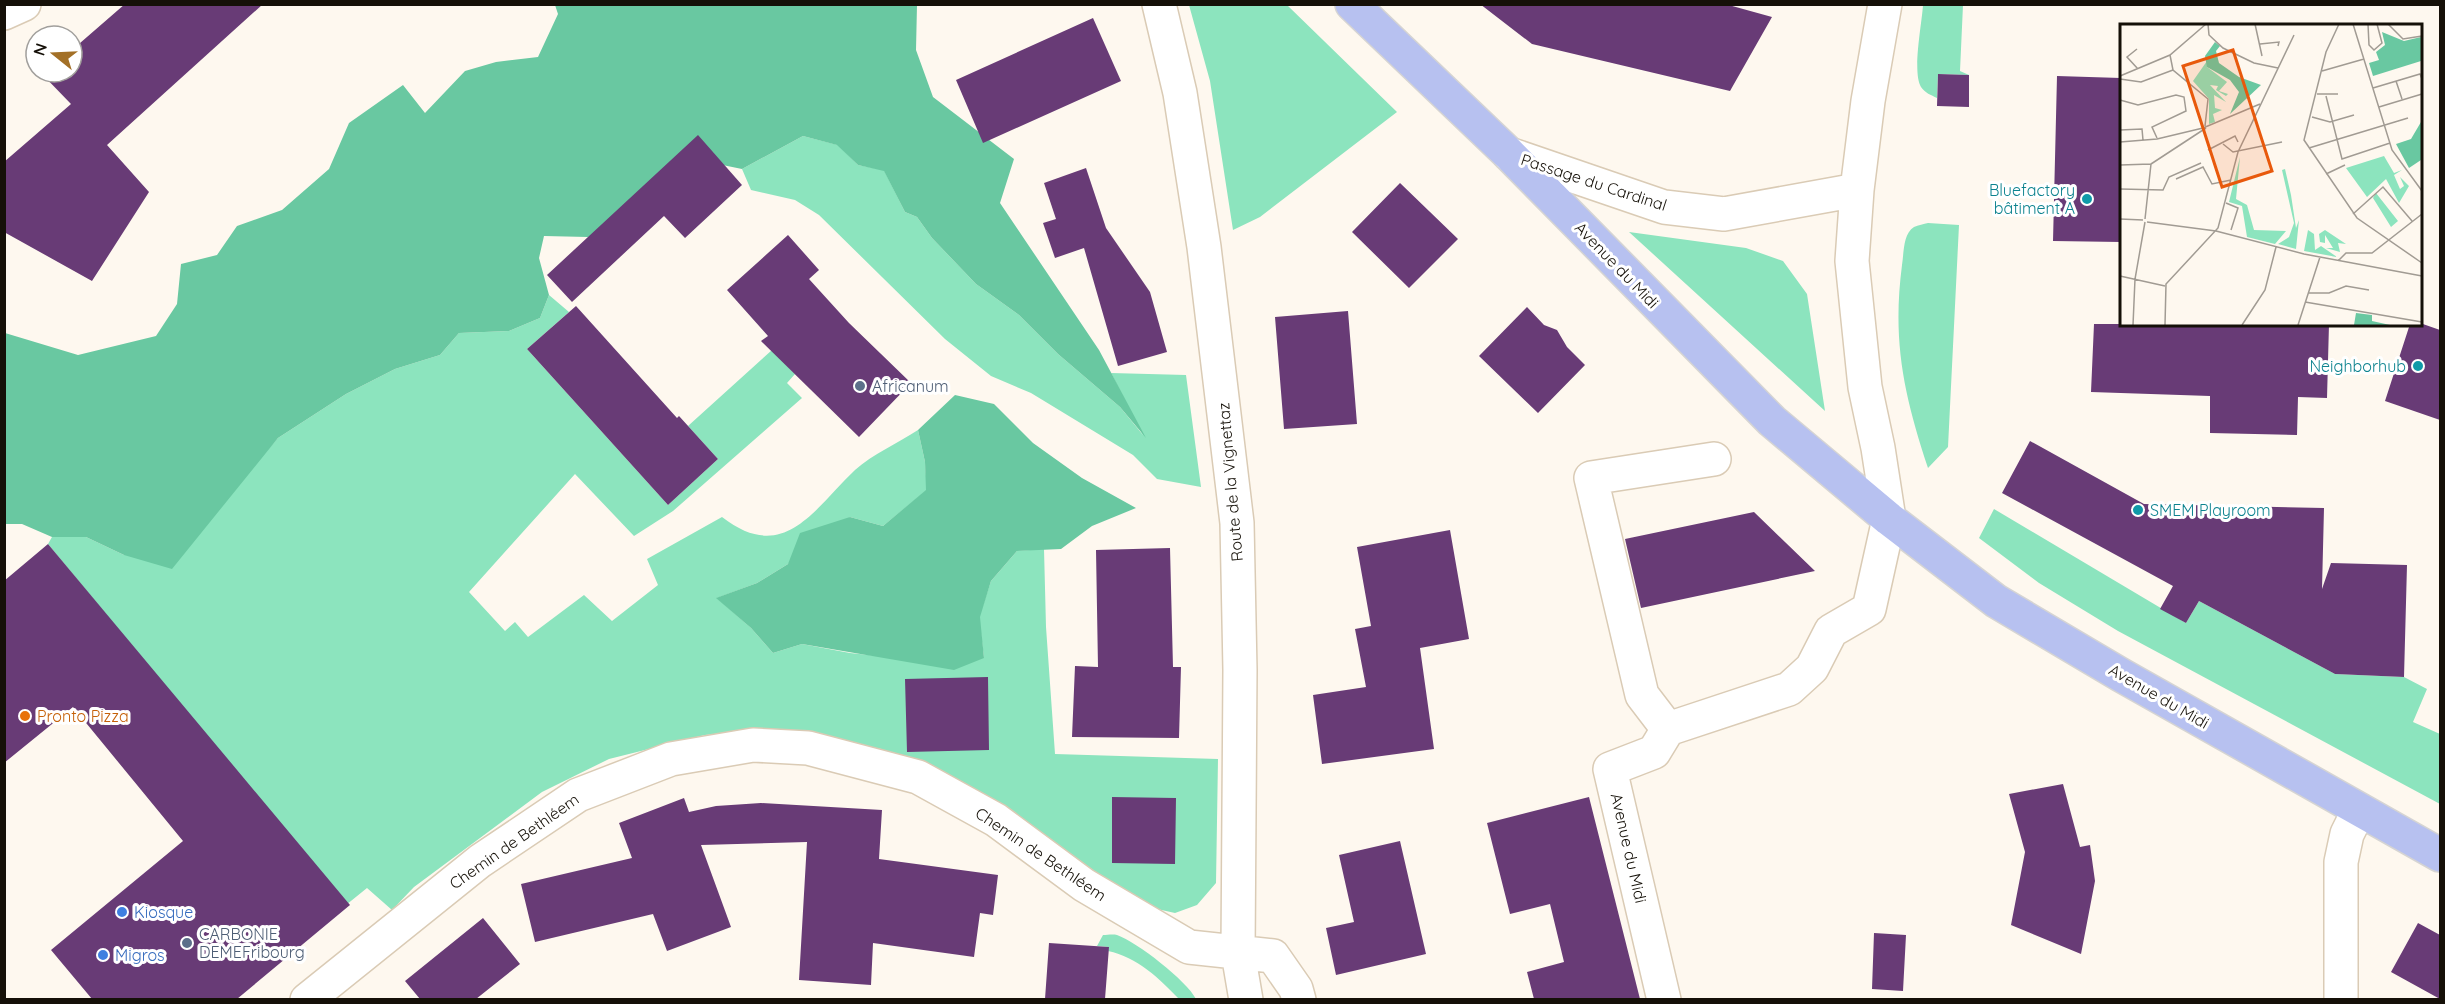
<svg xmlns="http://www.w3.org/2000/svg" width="2445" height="1004" font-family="Quicksand,sans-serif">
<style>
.green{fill:#8ce4be}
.forest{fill:#69c8a1}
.building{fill:#683b76}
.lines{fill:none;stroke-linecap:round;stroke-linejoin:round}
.minor-casing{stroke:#dacbb5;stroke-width:36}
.major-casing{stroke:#d5d4d3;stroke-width:36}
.minor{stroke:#fff;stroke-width:33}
.major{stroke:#b7c1f0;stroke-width:33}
.culture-dot{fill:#0f9aa8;stroke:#fff;stroke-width:2}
.service-dot{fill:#5c6f8a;stroke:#fff;stroke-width:2}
.food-dot{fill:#e8710a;stroke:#fff;stroke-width:2}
.shop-dot{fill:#3f7fe0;stroke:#fff;stroke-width:2}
.labels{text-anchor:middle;stroke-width:6;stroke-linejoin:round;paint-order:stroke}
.street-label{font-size:16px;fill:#151008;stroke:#fff}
.culture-label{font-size:16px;fill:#0d838f;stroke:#fff;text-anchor:end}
.service-label{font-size:16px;fill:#4e5e75;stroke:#fff;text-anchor:start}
.food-label{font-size:16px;fill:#c56008;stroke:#fff;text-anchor:start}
.shop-label{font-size:16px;fill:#366cbe;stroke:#fff;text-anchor:start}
.inset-road{fill:none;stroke:#a19b93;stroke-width:1.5}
.view{fill:#e8590c;fill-opacity:0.15;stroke:#e8590c;stroke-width:3}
.inset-edge{fill:none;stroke:#151008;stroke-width:3}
</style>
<rect width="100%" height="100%" fill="#fef8ef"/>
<path class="green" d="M1189,5H1287L1397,112L1260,217L1233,230L1210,81Z
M1923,5H1963L1960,71L1969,75L1938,74L1937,98C1931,95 1925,93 1921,87C1912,72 1922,23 1923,5Z
M803,136L838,145L858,165L884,170L905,212L917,217L932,238L976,284L1019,315L1058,354L1120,407L1143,435L1111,373L1186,375L1201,487L1157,479L1133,455L1031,393L991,376L945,339L819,215L795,200L751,190L742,169Z
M1928,223L1959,225L1948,447L1928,468C1904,395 1892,342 1902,265C1904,252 1903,234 1914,227C1918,225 1924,224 1928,223Z
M1629,232L1746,248L1783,261L1807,294L1825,411Z
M549,295L569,312L527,349L668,505L718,459L688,426L772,350L795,374L787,383L802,398L673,511L634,536L575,474L469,592L505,631L515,622L528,637L584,595L612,621L658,585L647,559L722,517C784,565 813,510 855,470C873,454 898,443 918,430L925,462L927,490L883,526L850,517L788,564L757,583L717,598L751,628L773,653L802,644L850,653L897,658H984L979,617L991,581L1017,551L1044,549L1046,627L1055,754L1218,759L1216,883L1197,905L1175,913L1148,907L937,775L881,749L815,735L764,730L705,735L609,759L542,792L414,887L392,910L367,888L346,905L48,544L52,537H86L124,555L248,472L278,438L346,394L395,369L440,355L459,333L509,331L540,318Z
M1994,509L2186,623L2199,601L2335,674L2404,677L2427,689L2413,722L2440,734V804L2118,631L2039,583L1979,538Z
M1103,935C1107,935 1113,934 1117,935C1137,942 1187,981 1196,999H1179C1160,979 1137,957 1108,951L1109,947L1097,946Z"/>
<path class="forest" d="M555,5H917L916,50L933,97L1014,159L1000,203L1099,350L1146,438L1120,407L1058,354L1019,315L976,284L932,238L917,217L905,212L884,171L858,165L837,145L803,136L742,169L703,161L631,224L588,237L544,236L539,258L549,295L540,318L509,331L459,333L440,355L395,369L346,394L278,438L172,569L124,555L86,537H52L22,524H5V333L78,355L156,336L177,304L181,264L217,255L237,226L282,210L329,169L349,123L403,85L425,113L465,71L496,62L538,57L558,14Z
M955,395L994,404L1033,443L1082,478L1136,508L1092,526L1061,549L1017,551L991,581L980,617L984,658L954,670L802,644L773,653L751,628L716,598L757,583L788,564L800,533L850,517L883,526L926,490L925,462L918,430Z"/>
<path class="building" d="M125,4H263L107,145L149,192L92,281L4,232V162L71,104L40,72H72V50Z
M1480,4H1725L1772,17L1730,91L1532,44Z
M1093,18L1121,81L983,143L956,80Z
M1938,74L1969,75V107L1937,106Z
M2057,76L2121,78V242L2053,241Z
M698,135L742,185L685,238L664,216L572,302L547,275Z
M1086,168L1106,228L1150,292L1167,352L1118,366L1084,248L1055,258L1043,223L1056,219L1044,183Z
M1400,183L1458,239L1409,288L1352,232Z
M788,235L819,270L809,279L849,323L911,383L859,437L761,341L768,336L727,290Z
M576,306L677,418L679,416L718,459L668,505L527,349Z
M1527,307L1544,325L1557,330L1567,347L1585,365L1538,413L1479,356Z
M1348,311L1357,424L1284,429L1275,317Z
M2420,323L2440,330V420L2385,401L2410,324Z
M2094,324H2329L2327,398L2298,397L2297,435L2210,433V396L2091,392Z
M2030,441L2144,504L2324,508L2322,589L2331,563L2407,565L2404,677L2335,674L2199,601L2186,623L2160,609L2173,586L2002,493Z
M1754,512L1815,571L1641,608L1625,539Z
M1450,530L1469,639L1420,648L1434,749L1322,764L1313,695L1366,687L1355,629L1371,626L1357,547Z
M48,544L350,905L237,999H92L51,950L183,841L73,707L4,763V581Z
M1170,548L1173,667H1181L1179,738L1072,737L1075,666L1098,667L1096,550Z
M988,677L989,750L907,752L905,679Z
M2063,784L2080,847L2090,845L2095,881L2081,954L2011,925L2025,852L2009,794Z
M1112,797L1176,798L1175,864L1112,863Z
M1589,797L1640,999H1534L1527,972L1564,962L1550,904L1510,914L1487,823Z
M684,798L689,812L716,806L761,803L882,810L879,859L998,875L993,915L980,913L974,957L873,943L871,985L799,980L807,842L701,845L731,927L667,951L653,914L535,942L521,884L632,858L619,823Z
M1400,841L1426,954L1336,975L1326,928L1354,922L1339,855Z
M483,918L520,964L476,999H420L405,981Z
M2418,923L2440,935V999L2391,972Z
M1874,933L1906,935L1903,991L1872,989Z
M1049,943L1109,947L1105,999H1045Z"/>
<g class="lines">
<g class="minor-casing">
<path id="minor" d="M1159,4L1180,93L1204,247L1237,523L1240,670L1238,953L1246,1000
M4,13L24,4
M1509,154L1664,207L1724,214L1857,190
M1668,729L1789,689L1812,668L1831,631L1869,609L1889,519L1878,448L1865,387L1852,261L1857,190L1868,101L1885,4
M307,1000L480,861L578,795L671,759L753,745L808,748L918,777L996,820L1084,885L1189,947L1273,956L1296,989L1299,1000
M1664,1000L1610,769L1654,752L1668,729L1642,695L1591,478L1714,459
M2341,1000V862L2347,834L2359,810"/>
</g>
<g class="major-casing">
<path id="major" d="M1352,4L1509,154L1772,421L1889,519L1996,601L2121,675L2440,855"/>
</g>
<use href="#minor" class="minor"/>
<use href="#major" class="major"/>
</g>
<g class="culture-dot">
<circle cx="2087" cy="199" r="6"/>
<circle cx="2418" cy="366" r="6"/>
<circle cx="2138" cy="510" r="6"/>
</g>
<g class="service-dot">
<circle cx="860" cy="386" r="6"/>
<circle cx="187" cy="943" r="6"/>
</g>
<circle class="food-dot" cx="25" cy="716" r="6"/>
<g class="shop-dot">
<circle cx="122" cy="912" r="6"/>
<circle cx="103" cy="955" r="6"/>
</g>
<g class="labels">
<g class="street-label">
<text transform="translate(1594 182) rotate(18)" y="6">Passage du Cardinal</text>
<text transform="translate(1617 265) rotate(46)" y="6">Avenue du Midi</text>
<text transform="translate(1230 482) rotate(-95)" y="6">Route de la Vignettaz</text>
<text transform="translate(2159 696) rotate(30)" y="6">Avenue du Midi</text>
<text transform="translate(514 841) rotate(-35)" y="6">Chemin de Bethléem</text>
<text transform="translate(1629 848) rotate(77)" y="6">Avenue du Midi</text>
<text transform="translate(1041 854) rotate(34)" y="6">Chemin de Bethléem</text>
</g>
<g class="culture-label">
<text x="2075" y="196">Bluefactory<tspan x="2075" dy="18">bâtiment A</tspan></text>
<text x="2406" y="372">Neighborhub</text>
<text x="2150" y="516" text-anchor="start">SMEM Playroom</text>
</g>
<g class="service-label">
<text x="872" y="392">Africanum</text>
<text x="199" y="940">CARBONIE<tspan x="199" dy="18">DEMEFribourg</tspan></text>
</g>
<g class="food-label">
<text x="37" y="722">Pronto Pizza</text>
</g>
<g class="shop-label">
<text x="134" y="918">Kiosque</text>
<text x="115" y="961">Migros</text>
</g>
</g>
<g transform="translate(2120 24)">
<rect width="302" height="302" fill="#fef8ef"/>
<path d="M87,37V43L107,58L99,67L108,70L106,72L96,66L98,62L90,61L106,78L94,71L95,84L102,86L93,90L95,98L89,100V75L73,57ZM264,132L274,149L282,146L274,151L280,165L284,162L280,153L289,162L279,179L266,155L247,173L226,144ZM120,133L116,175L127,181L134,206L166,207L155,220L127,213L122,182L109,178ZM165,145L171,171L176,204L179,196L176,225L158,220L169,213L174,199L162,146ZM256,169L278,197L271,203L253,174ZM188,206L194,210L195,226L201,222L217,233L184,227ZM205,206L226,220L218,219L220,228L206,224H213L205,211V219L200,218L199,210Z" fill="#8ce4be"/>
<path d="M262,8L284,17L301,13V37L253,52L249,39L259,36L256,28L265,21ZM95,18L100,22L96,27L99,39L119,53L141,61L110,90L119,68L110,56L87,43L85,32ZM301,98V136L289,144L276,120L291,115ZM236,289L252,291V297L270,301H234Z" fill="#69c8a1"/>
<path class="inset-road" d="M88,0L89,11L103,24L134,39L158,44M135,0L142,32M219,0L206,28L184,116L237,194L302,239M233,0L272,126L302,167M248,0L249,21L254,26L262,19L257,0M268,0L283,15L302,12M140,20L159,18L158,22M17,25L7,33L18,45M50,31L53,46L88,75L85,102M202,47L244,35M0,52L50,31L86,0M0,55L21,58L53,46M276,57L282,75M253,64L300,50L302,55M197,70H218M206,72L222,135L270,119M0,76L18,81L56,71L64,73L66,87L32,103L37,114M259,83L302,70M192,93L210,98L234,91M0,106L22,105L23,116M0,118L37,115L83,104L140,80M103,120L113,128L162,118M189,124L288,94M88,126L115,112L118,118M31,140L86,104M0,141L31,140M206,150L225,141M56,155L83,143L92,160L111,156M0,165L43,166L49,153L81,139M106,179L118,184L111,206M233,190L263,163L292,197M0,195L23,196M25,195L31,140M27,198L96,207M96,207L184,230L302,252M218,237L226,229H252L302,190M0,252L45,262M188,269H209L226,262L249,266M185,278L302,298M13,301L15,255L25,198M45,301L46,260L98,204L118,128L174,11M122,301L145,266L156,223M178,301L200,233"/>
<path class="view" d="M113,26L152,147L102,163L63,42Z"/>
<rect width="302" height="302" class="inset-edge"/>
</g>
<rect width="2445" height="1004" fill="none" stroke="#151008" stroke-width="12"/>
<g transform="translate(54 54) rotate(288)"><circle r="28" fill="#ffffff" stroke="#a19f9c" stroke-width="1.5"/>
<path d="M0-4.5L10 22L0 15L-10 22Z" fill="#a37027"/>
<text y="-9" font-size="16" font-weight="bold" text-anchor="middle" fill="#151008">N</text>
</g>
</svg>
